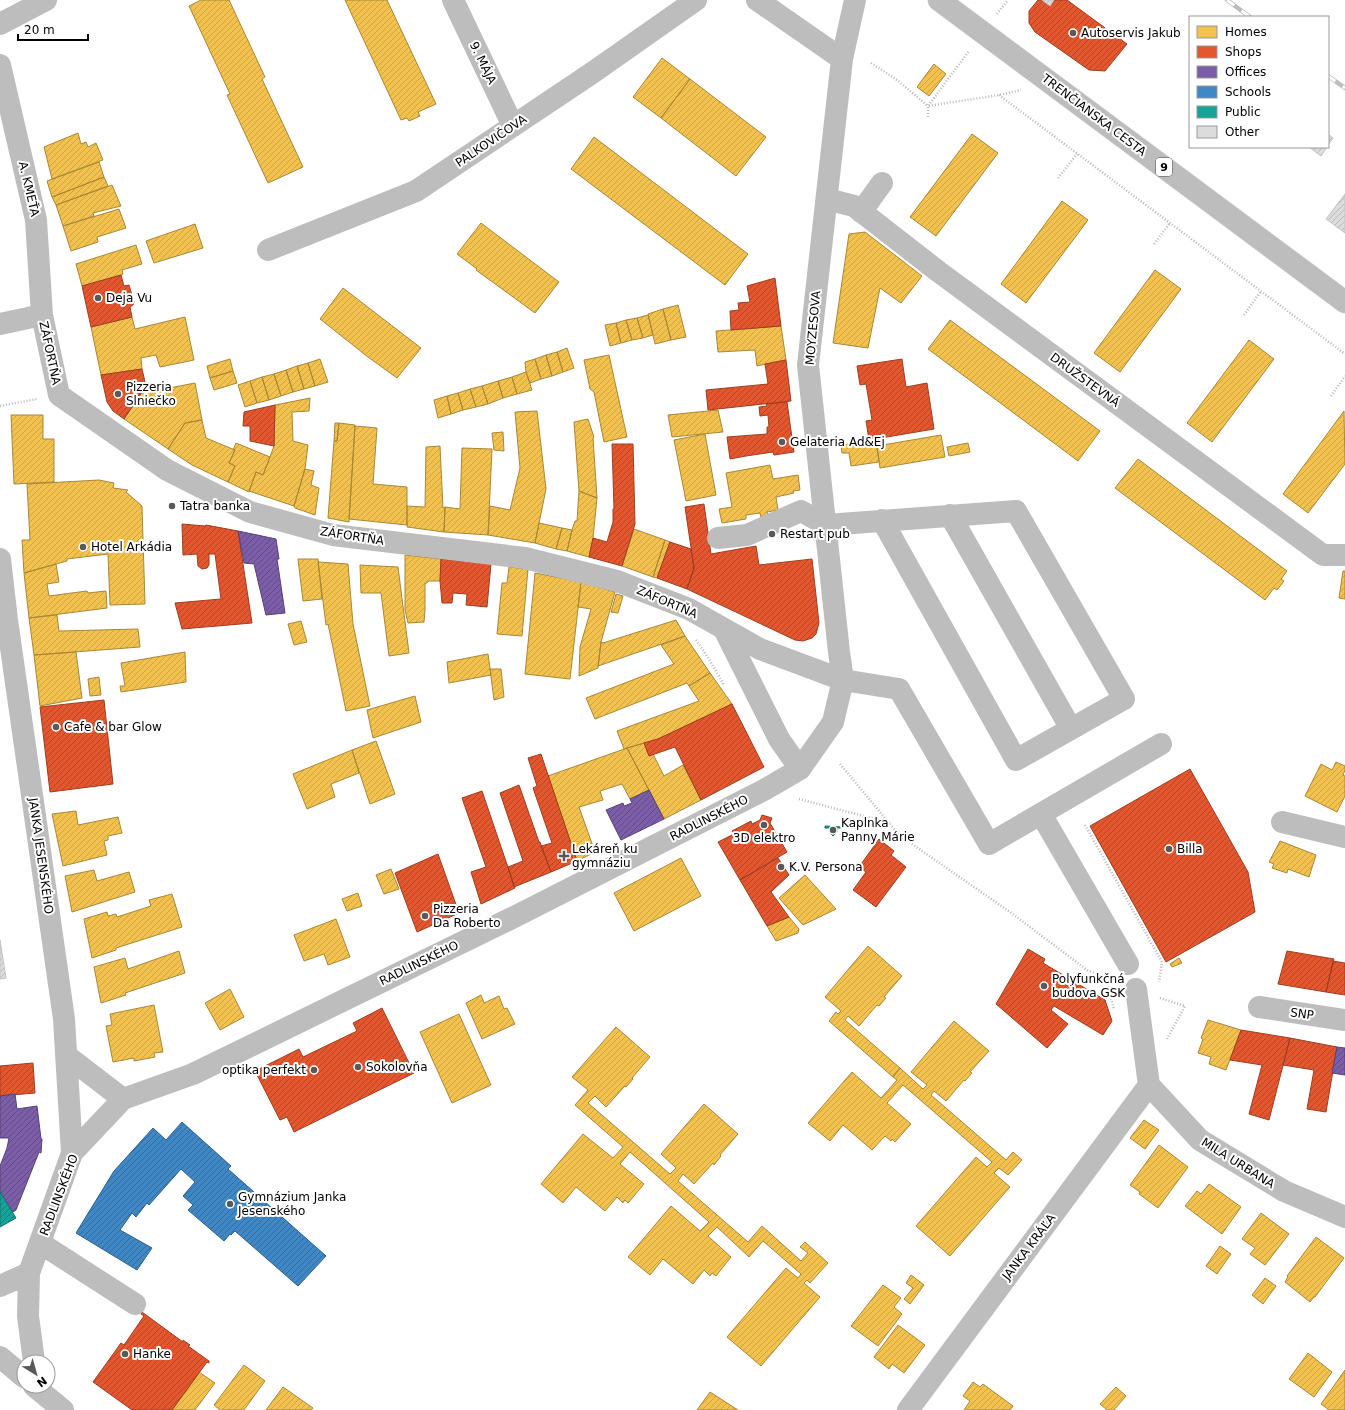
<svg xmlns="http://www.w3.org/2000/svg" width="1345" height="1410" font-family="'DejaVu Sans',sans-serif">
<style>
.homes{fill:url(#homes-hatch);stroke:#a98737}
.shops{fill:url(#shops-hatch);stroke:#a03d20}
.offices{fill:url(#offices-hatch);stroke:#564275}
.schools{fill:url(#schools-hatch);stroke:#2c5f8a}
.public{fill:url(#public-hatch);stroke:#10726a}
.building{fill:url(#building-hatch);stroke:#c4c4c4}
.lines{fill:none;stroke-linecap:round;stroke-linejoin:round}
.major-casing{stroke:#dbdbdb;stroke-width:23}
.path{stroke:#b8b8b8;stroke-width:2.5;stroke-dasharray:1 2;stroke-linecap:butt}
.minor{stroke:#bdbdbd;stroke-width:22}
.major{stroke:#bdbdbd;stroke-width:22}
.rail-casing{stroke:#bdbdbd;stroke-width:4.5}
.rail{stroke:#fff;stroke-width:3;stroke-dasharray:9;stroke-linecap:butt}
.poi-dot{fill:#595959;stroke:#fff;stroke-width:1.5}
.labels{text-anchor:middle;stroke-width:4;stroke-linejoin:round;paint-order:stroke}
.shield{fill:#fff;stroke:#4c4c4c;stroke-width:1}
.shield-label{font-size:11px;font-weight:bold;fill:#000}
.poi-label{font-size:12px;fill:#000;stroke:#fff;text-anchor:start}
.street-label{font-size:12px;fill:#000;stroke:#fff}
</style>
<defs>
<pattern id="homes-hatch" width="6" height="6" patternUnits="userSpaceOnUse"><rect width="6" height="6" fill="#f2c14e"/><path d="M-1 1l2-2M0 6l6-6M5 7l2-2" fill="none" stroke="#cea442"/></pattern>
<pattern id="shops-hatch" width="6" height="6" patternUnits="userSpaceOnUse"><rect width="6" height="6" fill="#e4572e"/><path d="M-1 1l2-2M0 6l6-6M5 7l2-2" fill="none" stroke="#b64625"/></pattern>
<pattern id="offices-hatch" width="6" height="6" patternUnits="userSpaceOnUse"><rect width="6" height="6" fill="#7b5ea7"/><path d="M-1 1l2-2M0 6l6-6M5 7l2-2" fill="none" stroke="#624b86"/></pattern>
<pattern id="schools-hatch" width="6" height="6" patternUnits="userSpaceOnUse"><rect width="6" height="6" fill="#3f88c5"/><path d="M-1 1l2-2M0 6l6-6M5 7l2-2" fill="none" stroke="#326d9e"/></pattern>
<pattern id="public-hatch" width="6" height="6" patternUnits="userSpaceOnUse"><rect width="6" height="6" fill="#17a398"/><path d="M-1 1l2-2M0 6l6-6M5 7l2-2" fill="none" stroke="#12827a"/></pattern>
<pattern id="building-hatch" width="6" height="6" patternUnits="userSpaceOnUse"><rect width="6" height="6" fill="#dcdcdc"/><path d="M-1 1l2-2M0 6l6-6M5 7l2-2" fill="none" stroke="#bbb"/></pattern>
</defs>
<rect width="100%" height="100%" fill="#fff"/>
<path class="homes" d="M201,0H229L265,77L262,79L303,167L268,183L227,95L230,94L189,6Z
M345,0H387L436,104L418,112L420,116L409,121L407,118L401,120Z
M662,58L690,79L661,118L633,97Z
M934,64L946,74L929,96L917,87Z
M690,79L766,137L736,176L661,118Z
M78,133L81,144L86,142L88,147L96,143L103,160L52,179L44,147Z
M972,134L998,153L936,236L910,217Z
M594,137L748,254L725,285L571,169Z
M99,162L104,177L52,197L47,181Z
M104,177L108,186L56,205L52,197Z
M112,185L121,206L93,213L94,216L63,226L56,205Z
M1062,201L1088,220L1026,303L1001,284Z
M119,209L126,228L97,237L98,242L71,251L63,226Z
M481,223L559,282L535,313L476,270L477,269L457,254Z
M195,224L203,248L154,263L146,241Z
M865,232L922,276L901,303L880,288L868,348L833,343L849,234Z
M136,245L142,264L122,270L123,274L121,275L82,286L76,264Z
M1155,270L1181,289L1120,372L1094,353Z
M343,288L421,348L397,378L368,357L320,319Z
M678,305L686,337L671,340L663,309Z
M663,309L671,340L655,344L648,314Z
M648,315L653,335L643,338L637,318Z
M132,317L135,329L185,317L194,360L160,367L156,355L141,358L142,369L101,375L91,327Z
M637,318L643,338L632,340L626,320Z
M626,320L632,340L621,343L616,323Z
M950,320L1100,431L1078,461L928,349Z
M616,323L621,343L610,346L605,325Z
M781,326L786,360L757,366L755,350L718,352L716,331Z
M1249,340L1274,359L1212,442L1187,423Z
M567,348L574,368L563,372L557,352Z
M557,352L563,372L552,376L546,355Z
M546,355L552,376L541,379L535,359Z
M609,355L627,437L604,442L594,392L590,389L584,360Z
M230,359L233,371L210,378L207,366Z
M320,359L328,382L315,386L308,363Z
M535,359L541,379L530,383L526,372L525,362Z
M308,363L315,386L304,389L297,366Z
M297,366L304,389L293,392L286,370Z
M286,370L293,392L281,396L274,374Z
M233,371L237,383L214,390L210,378Z
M526,372L532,390L517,394L512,377Z
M274,374L281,396L269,400L262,377Z
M262,377L269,400L257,403L250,381Z
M512,377L517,394L503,398L498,381Z
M250,381L257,403L245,407L238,385Z
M498,381L503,398L488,404L482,386Z
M195,383L202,420L185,423L168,449L124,419L146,386L154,391Z
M482,386L488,404L476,407L470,389Z
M470,389L476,407L463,410L458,393Z
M458,393L463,410L451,414L447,396Z
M447,396L451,414L438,418L434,400Z
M310,398L309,411L292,412L293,441L308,445L305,469L294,506L249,491L256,472L263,475L270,457L274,446L275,405Z
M718,410L723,432L672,437L668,415Z
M537,411L546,489L535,543L488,535L490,506L510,510L520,468L515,412Z
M1344,411L1345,464L1308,513L1283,494Z
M11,415H43V439H54V482L14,484Z
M588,419L594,437L593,438L597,498L579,491L574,422Z
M202,420L206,438L235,450L229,463L235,466L228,482L192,465L168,449L185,423Z
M335,423H339L337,441H334Z
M339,423L355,425L349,522L328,518L334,441H337Z
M355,426L377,428L373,484L407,487V525L349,519Z
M503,432L504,451L494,450L492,433Z
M705,434L716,495L686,501L674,440Z
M941,435L945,457L880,468L877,446Z
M876,441L879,462L851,466L849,453H842L841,445Z
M236,443L270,457L263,475L256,472L249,492L228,482L235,466L229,463L235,450H233Z
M968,443L970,452L949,456L947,447Z
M440,446L443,508L445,507L444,532L407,527V506L425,507L426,447Z
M462,448L492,449L488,535L444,532L445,507L460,509Z
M1138,459L1287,571L1281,579L1284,581L1277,590L1274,588L1265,600L1115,488Z
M770,465L773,479L798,475L800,490L793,491L794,493L776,497L778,510L767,512L769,520L762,522L760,513L746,515V519L722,523L719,509L732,507L726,473Z
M305,469L314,471L311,485L319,488L315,515L295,508L294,506Z
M99,480L114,483L113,488L128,490L126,492L142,506L145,604L110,605L108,554L67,559V561L24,573L22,540H30L27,484Z
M579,491L597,498L593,538L589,557L567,551L572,530L575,521H577Z
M539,523L562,528L556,549L535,543Z
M562,528L572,530L567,551L556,549Z
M634,529L665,540L653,577L622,566Z
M665,540L670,542L657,578L653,577Z
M405,555L441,559L440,581H429L425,584V611L424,622L408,623L405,610Z
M298,559H318L322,599L303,601Z
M318,562L348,564L353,624L370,706L346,711L328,624L326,625Z
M56,564L59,582L47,584L49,596L87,591L88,593L106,591L107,608L29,618L24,573Z
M360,565L398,567L409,653L389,656L381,593H361Z
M509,567L528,569L522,636L497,634L502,583H507Z
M1343,571H1345V599L1339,598Z
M535,573L581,582L570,679L525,674Z
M581,582L615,592L601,642L598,668L579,676L580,647L591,609L578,607Z
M616,594L623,596L618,613L611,612Z
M57,615L59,631L138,629L140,647L34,655L29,618Z
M676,620L685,636L598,666L601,642L603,643Z
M301,621L307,642L294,645L288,624Z
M685,636L710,673L689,686L687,683L595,719L586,698L674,664L661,645Z
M76,652L82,698L40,706L34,655Z
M185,652L186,682L121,692L120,686H125L121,663Z
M488,654L491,675L449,683L447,662Z
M490,669H501L504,697L494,700Z
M710,673L732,704L658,739L624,749L617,731L699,701L689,686Z
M99,677L101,695L90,696L88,679Z
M415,696L421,722L373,738L367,710Z
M376,741L395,794L370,804L352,750Z
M644,743L649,756L653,754L664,776L683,765L701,800L664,819L627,748Z
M627,748L649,790L630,799L622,784L600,791L603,800L579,807L595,852L577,861L548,776Z
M352,750L359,773L331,784L335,797L307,809L293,774Z
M1336,762L1345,766V770L1343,775L1345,776V796L1337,812L1305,796L1321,764L1332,770Z
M76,811L78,825L118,817L122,833L108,836V840L104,841L107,855L63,866L52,814Z
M1280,841L1316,855L1309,877L1288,869L1287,873L1272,868L1274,864L1269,862Z
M681,858L701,896L634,931L614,893Z
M391,869L399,889L384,894L376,875Z
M94,870L97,881L129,872L135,892L72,912L65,876Z
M805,875L836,909L803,925L779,898Z
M358,893L362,906L347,911L342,899Z
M172,894L182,927L116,948V950L92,958L84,919L107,912L108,916L116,914L117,917L151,906L149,900Z
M789,917L799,929L798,933L776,941L767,926Z
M336,919L350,957L328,965L324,954L304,961L294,935Z
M868,946L902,976L884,997L886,998L879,1006L877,1005L859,1026L848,1016L845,1020L900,1068L893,1077L829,1021L836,1012L838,1014L841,1011L825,997Z
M179,951L185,973L125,993L126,995L101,1003L94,967L125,958L128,969Z
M1179,958L1182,963L1172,967L1170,964Z
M230,989L244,1017L220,1030L205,1003Z
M481,995L484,1003L499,996L504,1009L507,1008L515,1024L482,1039L466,1003Z
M154,1005L163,1052L154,1053L155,1057L134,1061V1058L113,1062L106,1026L112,1025L110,1014Z
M459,1014L491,1085L452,1103L420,1032Z
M1208,1020L1241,1030L1226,1070L1209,1064L1211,1057L1198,1053L1203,1039L1201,1038Z
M954,1021L989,1051L970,1072L972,1073L965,1081L964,1080L946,1101L934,1091L931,1095L1006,1160L1013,1152L1022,1160L1008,1175L999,1168L994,1173L1010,1187L950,1256L916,1226L976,1157L987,1167L992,1162L903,1085L887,1103L911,1124L895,1142L892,1139L891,1141L885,1136L872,1150L843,1125L830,1141L808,1123L852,1072L881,1098L897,1080L893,1077L900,1068L923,1089L927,1085L911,1072Z
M616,1027L650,1057L632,1078L633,1079L626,1087L625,1086L606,1107L595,1096L588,1103L670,1174L676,1168L661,1154L704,1104L738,1134L720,1155L721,1156L714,1165L713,1163L694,1184L683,1174L678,1181L748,1242L762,1226L801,1261L808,1253L800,1247L805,1242L828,1263L810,1283L807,1280L804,1283L820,1297L761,1366L727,1337L786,1268L798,1278L801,1274L763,1241L749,1257L717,1227L708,1236L731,1257L716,1276L712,1273L710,1276L704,1270L693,1284L663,1259L650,1275L628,1257L671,1206L700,1231L709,1222L630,1152L620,1164L644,1184L628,1203L625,1200L623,1203L617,1197L605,1211L576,1187L563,1203L541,1184L583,1134L613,1158L623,1147L575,1105L588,1090L572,1077Z
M1144,1120L1159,1130L1145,1149L1130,1138Z
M1159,1145L1188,1167L1158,1208L1139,1194L1140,1192L1130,1185Z
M1209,1184L1241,1207L1222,1234L1185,1206L1197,1191L1201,1194Z
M1261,1213L1289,1234L1265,1265L1250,1254L1255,1248L1242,1239Z
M1316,1237L1344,1258L1315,1297H1314L1310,1302L1285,1282L1288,1277L1287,1276Z
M1220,1246L1231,1254L1217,1274L1206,1266Z
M911,1275L924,1285L910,1304L904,1299L913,1288L906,1283Z
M1265,1278L1276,1286L1263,1304L1252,1295Z
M883,1285L901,1298L894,1307L902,1314L878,1346L851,1326Z
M898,1325L925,1345L904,1373L892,1364L889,1369L874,1357Z
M1308,1353L1332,1372L1314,1397L1289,1379Z
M244,1365L265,1381L244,1410H220L214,1405Z
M1345,1370V1410H1329L1321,1404Z
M199,1372L215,1383L195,1410H172Z
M973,1382L980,1387L983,1384L1013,1406L1010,1410H964L970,1401L963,1396Z
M283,1387L313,1408L311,1410H266Z
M1116,1387L1126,1396L1114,1410H1107L1100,1404Z
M710,1392L738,1410H697Z"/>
<path class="shops" d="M1038,0H1042L1050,6L1054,0H1067L1127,44L1105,71L1089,70L1035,32L1029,23V11Z
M121,275L124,286L129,285L134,302L133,305L130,307L132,317L91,327L82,286Z
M775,278L781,326L731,330L730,311L739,310L738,303L750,302L747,286Z
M902,359L906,387L927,383L934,429L869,440L866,421L872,420L866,384L860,385L857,366Z
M786,360L791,401L708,410L706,390L768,384L765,364Z
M142,369L146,386L124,419L113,411L107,402L101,375Z
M787,402L794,452L774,455L773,452L746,456L730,459L727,437L767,434V427H769L768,415L760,416L759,407L767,406L766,404Z
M275,405L274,446L250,441V426H243L244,412Z
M612,444H633L635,524L622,566L589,557L593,538L607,542L613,522V509H614Z
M704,504L711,554L756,546L759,565L812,559L819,623L816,634L812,638L803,641L795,640L687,589L694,568L685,507Z
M182,524L205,526L206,525L238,531L252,623L182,629L175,603L221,599L215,554H209V565L207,568L202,569L198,566L197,554L183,555Z
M670,542L691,549L694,568L687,589L657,578Z
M441,559L491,564L487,607L466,605L467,594L453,593L452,603H442L440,581Z
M104,700L113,784L50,792L40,707Z
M732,704L764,767L701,800L675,747L649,756L644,743L658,739Z
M541,754L577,861L551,872L541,846L552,843L533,788L537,786L528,758Z
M1190,769L1248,872L1255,912L1166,962L1090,826Z
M519,785L539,842H540L551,872L514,887L508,867L523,861L500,793Z
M482,791L515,888L481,904L471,872L486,867L462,798Z
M762,815L772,818L770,823L787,852L740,880L718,842L734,834L732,831L751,821L752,824L760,820Z
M879,839L894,851L891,855L906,867L876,907L853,890L866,872L859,867Z
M438,854L459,913L417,932L395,873Z
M778,858L789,875L771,892L789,917L767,926L740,880Z
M1028,949L1045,959L1043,963L1105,1000L1112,1021L1103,1035L1054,1006L1051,1010L1068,1024L1047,1048L996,1004Z
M1287,951L1334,959L1326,992L1278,984Z
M1333,961L1345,963V995L1326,992Z
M382,1008L414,1073L294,1132L287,1117L280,1120L255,1071L299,1049L303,1057L357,1031L353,1023Z
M1241,1030L1290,1038L1269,1120L1249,1114L1262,1065L1230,1060Z
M1290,1038L1337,1047L1326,1112L1307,1109L1314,1070L1283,1065Z
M33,1063L35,1093L0,1096V1066Z
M142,1312L183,1342V1340L190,1345L188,1346L209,1361V1363L207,1362L172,1410H132L93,1382L121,1343L124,1345L144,1316L141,1314Z"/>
<path class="offices" d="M238,531L276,539L279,559H277L285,613L266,615L254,564L244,563Z
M649,790L664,819L621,840L606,810L623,803L624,806L632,803L630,799Z
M1337,1047L1345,1048V1075L1332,1073Z
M15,1094L17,1109L37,1106L41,1139H42L41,1153L39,1152L16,1210L13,1212L0,1192V1166L7,1148L9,1138H0V1096Z"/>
<path class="schools" d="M182,1122L231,1166L228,1169L326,1256L298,1286L235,1231L231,1235L230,1234L224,1241L188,1210L193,1205L183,1196L195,1182L181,1169L149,1205L147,1203L136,1217L132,1213L120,1230L152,1248L137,1270L76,1233L114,1171L153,1128L166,1140Z"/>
<path class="public" d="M825,826L842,827V828H837V832L833,836L830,833L829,828H825Z
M0,1192L16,1218L0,1227Z"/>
<path class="building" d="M1042,0H1054L1050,6Z
M1328,134L1333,138L1328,145Z
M1309,147H1327L1321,156Z
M1345,194V233L1326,219Z
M0,940L6,978L0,979Z"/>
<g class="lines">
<g class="major-casing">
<path id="major" d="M939,0L1345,302"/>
</g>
<path class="path" d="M997,14L1008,0
M871,63L897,80L928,106L969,51
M999,95L1345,354
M928,117V106L999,95L1021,90
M1058,178L1077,154
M1154,244L1170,223
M1244,315L1261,291
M1331,396L1345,376
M0,406L37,399
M696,640L709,659L724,685
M840,764L899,835L1010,912L1087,970L1107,978
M799,799L890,823
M1085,825L1162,962L1159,982
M1106,978L1114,1010
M1160,998L1185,1006L1167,1039"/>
<path class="minor" d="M453,0L513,126
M757,0L842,59
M0,24L46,0
M0,65L36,220L42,315L59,395L167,470L250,512L333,535L525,558L617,581L689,609L760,649L843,680L899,689L989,844L1161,744
M827,199L854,206L939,272L1323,555H1345
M861,212L882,183
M268,250L416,191L592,73L696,0
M0,324L42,315
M950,515L1071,729
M718,538L747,535L801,511L826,525L1016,511L1124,699L1016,760L882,520
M0,559L7,620L64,1019L72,1153
M724,629L779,739L800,769
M1041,814L1128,964
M1282,822L1345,837
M1136,989L1149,1085L1200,1140L1284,1191L1345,1217
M1259,1007L1345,1020
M67,1056L123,1099
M40,1243L135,1304
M0,1286L29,1273
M0,1357L24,1377
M34,1362L28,1316L29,1273L72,1153L123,1099L193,1074L512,918L764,790L800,769L833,722L843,680L839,652L808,365L842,59L855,0
M34,1386L63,1410
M908,1410L1149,1085"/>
<use href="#major" class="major"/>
<g class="rail-casing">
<path id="rail" d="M1227,0L1250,17
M1328,76L1345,88"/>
</g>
<use href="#rail" class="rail"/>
</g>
<g class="poi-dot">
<circle cx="1073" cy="33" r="4"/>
<circle cx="98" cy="298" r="4"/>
<circle cx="118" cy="394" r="4"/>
<circle cx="782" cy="442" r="4"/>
<circle cx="172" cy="506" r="4"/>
<circle cx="772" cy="534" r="4"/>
<circle cx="83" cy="547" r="4"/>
<circle cx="56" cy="727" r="4"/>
<circle cx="764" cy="825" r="4"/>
<circle cx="833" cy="830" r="4"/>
<circle cx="1169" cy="849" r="4"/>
<path d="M562 850h4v4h4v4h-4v4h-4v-4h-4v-4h4z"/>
<circle cx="781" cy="867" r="4"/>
<circle cx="425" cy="916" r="4"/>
<circle cx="1044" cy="986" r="4"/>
<circle cx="358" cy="1067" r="4"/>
<circle cx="314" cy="1070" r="4"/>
<circle cx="230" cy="1204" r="4"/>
<circle cx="125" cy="1354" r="4"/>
</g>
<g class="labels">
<rect class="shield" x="1156" y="158" width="16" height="18" rx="3"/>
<g class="shield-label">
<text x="1164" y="171">9</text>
</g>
<g class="poi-label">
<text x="1081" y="37">Autoservis Jakub</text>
<text x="106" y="302">Deja Vu</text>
<text x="126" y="391">Pizzeria<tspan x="126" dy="14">Slniečko</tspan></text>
<text x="790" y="446">Gelateria Ad&amp;Ej</text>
<text x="180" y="510">Tatra banka</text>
<text x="780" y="538">Restart pub</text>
<text x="91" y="551">Hotel Arkádia</text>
<text x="64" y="731">Cafe &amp; bar Glow</text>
<text x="841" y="827">Kaplnka<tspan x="841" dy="14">Panny Márie</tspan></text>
<text x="764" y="842" text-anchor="middle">3D elektro</text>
<text x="572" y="853">Lekáreň ku<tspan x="572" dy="14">gymnáziu</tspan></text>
<text x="1177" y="853">Billa</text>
<text x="789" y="871">K.V. Persona</text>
<text x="433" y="913">Pizzeria<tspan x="433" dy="14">Da Roberto</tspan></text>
<text x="1052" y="983">Polyfunkčná<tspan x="1052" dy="14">budova GSK</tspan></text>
<text x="366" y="1071">Sokolovňa</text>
<text x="306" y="1074" text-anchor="end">optika perfekt</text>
<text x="238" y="1201">Gymnázium Janka<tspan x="238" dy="14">Jesenského</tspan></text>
<text x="133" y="1358">Hanke</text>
</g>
<g class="street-label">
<text transform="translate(483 63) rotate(64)" y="4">9. MÁJA</text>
<text transform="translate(1094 115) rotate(37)" y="4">TRENČIANSKA CESTA</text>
<text transform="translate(491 141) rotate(-34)" y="4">PALKOVIČOVA</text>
<text transform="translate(29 189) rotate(77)" y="4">A. KMEŤA</text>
<text transform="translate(813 328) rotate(-85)" y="4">MOYZESOVA</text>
<text transform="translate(50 353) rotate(78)" y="4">ZÁFORTŇA</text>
<text transform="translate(1085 380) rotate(36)" y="4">DRUŽSTEVNÁ</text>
<text transform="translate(352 536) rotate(9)" y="4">ZÁFORTŇA</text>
<text transform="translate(667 602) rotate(23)" y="4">ZÁFORTŇA</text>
<text transform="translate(709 818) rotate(-27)" y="4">RADLINSKÉHO</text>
<text transform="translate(41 856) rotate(82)" y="4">JANKA JESENSKÉHO</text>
<text transform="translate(419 963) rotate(-26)" y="4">RADLINSKÉHO</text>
<text transform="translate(1302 1014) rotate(8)" y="4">SNP</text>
<text transform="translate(1238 1163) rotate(32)" y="4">MILA URBANA</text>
<text transform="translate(59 1195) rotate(-69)" y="4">RADLINSKÉHO</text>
<text transform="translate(1029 1247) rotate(-53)" y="4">JANKA KRÁĽA</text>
</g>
</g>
<rect x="1189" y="16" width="140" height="132" fill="#ffffff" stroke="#999999"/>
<rect x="1197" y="26" width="20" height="12" fill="#f2c14e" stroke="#999999"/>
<text x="1225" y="36" font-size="12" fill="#000000">Homes</text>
<rect x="1197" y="46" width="20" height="12" fill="#e4572e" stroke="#999999"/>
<text x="1225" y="56" font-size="12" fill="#000000">Shops</text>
<rect x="1197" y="66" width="20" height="12" fill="#7b5ea7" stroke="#999999"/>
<text x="1225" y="76" font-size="12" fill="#000000">Offices</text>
<rect x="1197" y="86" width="20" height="12" fill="#3f88c5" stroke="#999999"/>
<text x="1225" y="96" font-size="12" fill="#000000">Schools</text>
<rect x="1197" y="106" width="20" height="12" fill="#17a398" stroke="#999999"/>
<text x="1225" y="116" font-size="12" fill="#000000">Public</text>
<rect x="1197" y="126" width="20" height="12" fill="#dcdcdc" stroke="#999999"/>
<text x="1225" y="136" font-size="12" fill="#000000">Other</text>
<g transform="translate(36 1374) rotate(143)"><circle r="19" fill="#ffffff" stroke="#999999"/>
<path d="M0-3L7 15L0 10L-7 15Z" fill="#595959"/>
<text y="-6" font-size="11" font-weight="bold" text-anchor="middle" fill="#000000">N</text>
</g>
<path d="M18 34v6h70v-6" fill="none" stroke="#000000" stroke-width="2"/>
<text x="24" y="34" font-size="12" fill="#000000" stroke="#ffffff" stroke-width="3" paint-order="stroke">20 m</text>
</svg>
